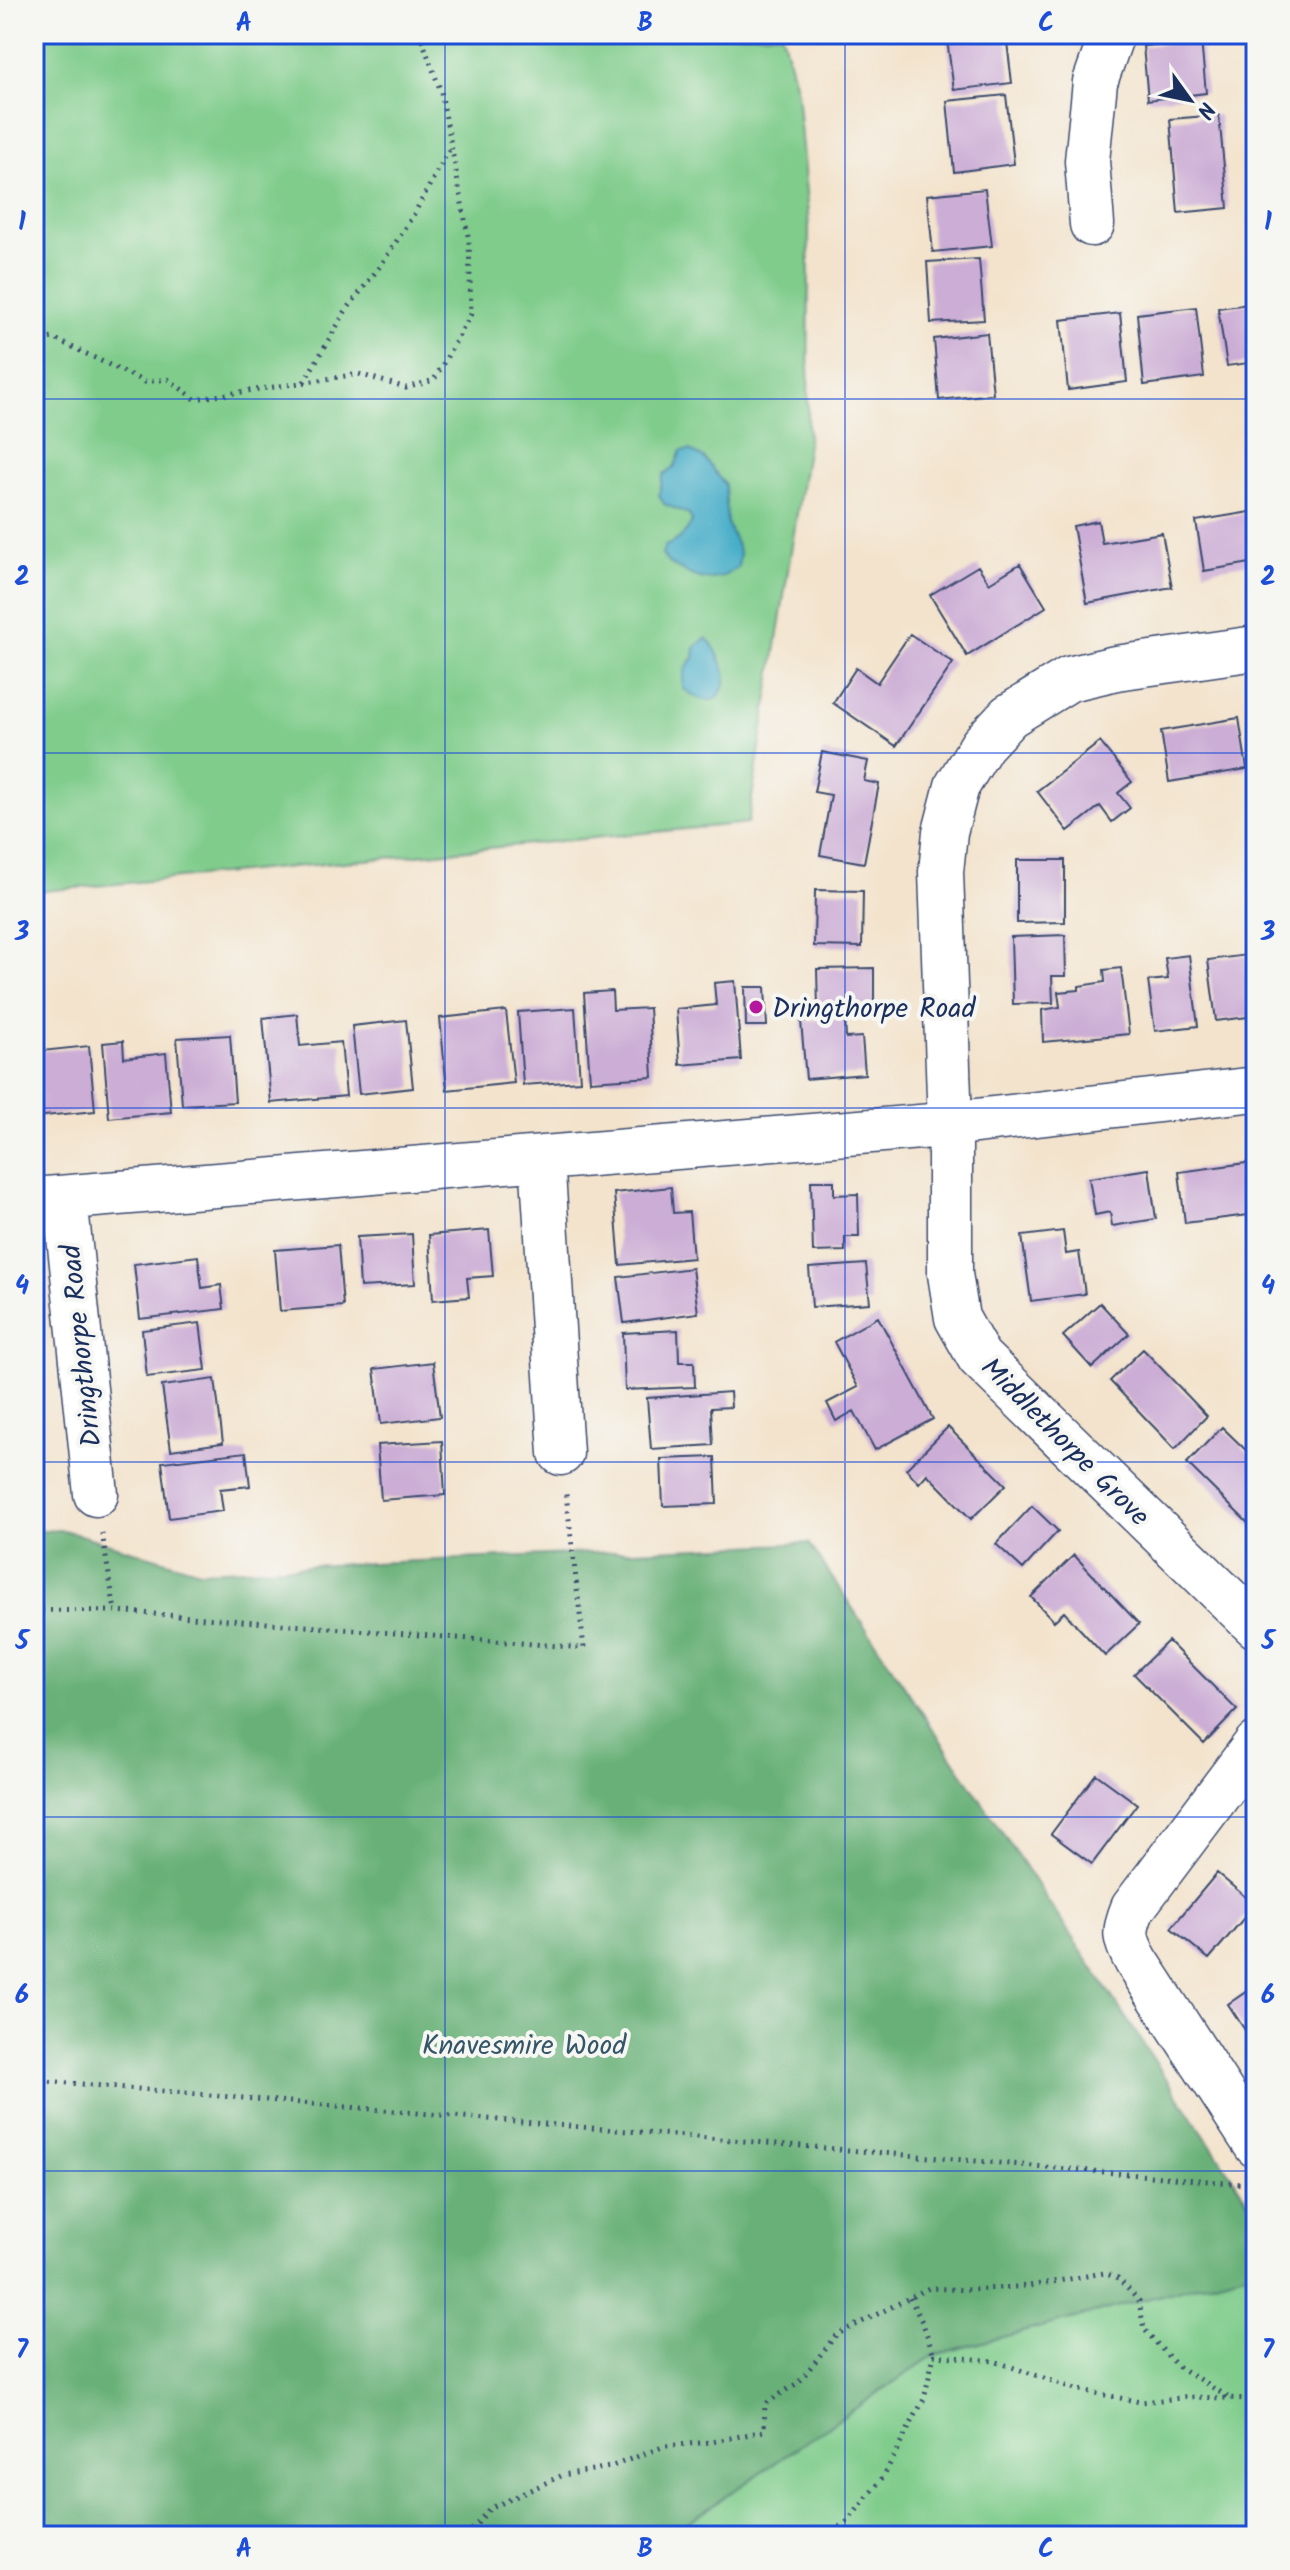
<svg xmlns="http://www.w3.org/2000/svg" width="1290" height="2570" font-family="Kalam,sans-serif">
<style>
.green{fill:#7fcc8b;stroke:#4d7e74;stroke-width:2}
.forest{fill:#67b077;stroke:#41706a;stroke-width:2}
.water{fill:#4aafc9;stroke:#326f94;stroke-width:2}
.building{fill:#ccadd5}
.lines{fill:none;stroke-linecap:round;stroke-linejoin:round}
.minor-casing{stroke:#3b4a6e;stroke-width:47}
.path{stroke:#3b4a6e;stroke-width:5;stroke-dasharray:2 6;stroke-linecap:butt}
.minor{stroke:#fff;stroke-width:44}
.grid{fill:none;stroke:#1d4ed8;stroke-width:2;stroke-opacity:0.55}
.poi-dot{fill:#b5179e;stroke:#f6f6f2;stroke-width:3}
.labels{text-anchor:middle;stroke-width:8;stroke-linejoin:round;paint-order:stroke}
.poi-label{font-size:28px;fill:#1b2f5e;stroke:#f6f6f2;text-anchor:start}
.street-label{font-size:28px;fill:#1b2f5e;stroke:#f6f6f2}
.park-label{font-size:28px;fill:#345669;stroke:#f6f6f2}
.neatline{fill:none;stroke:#1d4ed8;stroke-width:3}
.grid-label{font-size:26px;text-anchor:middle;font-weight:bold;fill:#1d4ed8}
</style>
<rect width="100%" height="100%" fill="#f6f6f2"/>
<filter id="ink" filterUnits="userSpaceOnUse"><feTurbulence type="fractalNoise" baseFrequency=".0125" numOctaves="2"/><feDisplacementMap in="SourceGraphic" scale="16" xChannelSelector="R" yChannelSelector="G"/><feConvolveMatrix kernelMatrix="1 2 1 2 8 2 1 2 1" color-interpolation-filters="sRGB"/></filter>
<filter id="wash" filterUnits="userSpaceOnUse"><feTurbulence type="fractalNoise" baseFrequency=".006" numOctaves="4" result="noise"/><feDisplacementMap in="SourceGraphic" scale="32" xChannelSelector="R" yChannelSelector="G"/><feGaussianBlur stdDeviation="1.8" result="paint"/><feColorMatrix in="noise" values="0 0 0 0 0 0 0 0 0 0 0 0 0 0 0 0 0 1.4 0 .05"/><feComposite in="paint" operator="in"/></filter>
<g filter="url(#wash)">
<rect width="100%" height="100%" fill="#f3e3cc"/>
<path class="green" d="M34,34H782L797,91L809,227L808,444L748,823L34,892Z
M1256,2270V2536H667L934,2355Z"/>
<path class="forest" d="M63,1530L200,1571L809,1543L1256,2213V2270L934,2355L667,2536H34V1531Z"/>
<path class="water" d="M690,450L704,458L725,485L727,523L740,553L738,567C719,582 703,583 682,570C673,565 667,564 662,554L665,546C679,541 686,534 692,521L689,514L664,504L659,495L664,474L674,468L681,451Z
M706,638C713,644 714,647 718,655C727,673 730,682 716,699C702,702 695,698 683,688C683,674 684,668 694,658L695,647Z"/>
<g id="blocks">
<path class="building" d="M992,34H1006L1012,83L954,90L947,40Z
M1201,40L1206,93L1148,100L1143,46Z
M1006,95L1014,164L954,172L947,101Z
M1219,115L1228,208L1178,213L1170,119Z
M985,189L992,246L933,252L927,195Z
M979,259L984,320L931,323L927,262Z
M1256,303V362L1227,366L1218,308Z
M1196,307L1204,377L1144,385L1137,314Z
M1120,313L1127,382L1068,390L1061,320Z
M987,333L993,394L939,400L934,339Z
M1256,511V562L1204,571L1196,521Z
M1098,521L1102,543L1162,533L1172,587L1087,603L1073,526Z
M1020,564L1046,607L967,656L930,595L978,566L989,583Z
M910,634L953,663L896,746L833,703L856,668L877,683Z
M1239,718L1247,769L1169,782L1161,731Z
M1100,742L1132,782L1118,793L1130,808L1112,822L1100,806L1068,831L1037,791Z
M822,752L868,761L864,781L879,784L864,863L820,855L831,795L814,792Z
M1017,860H1065V922L1017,923Z
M815,890L863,891L862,947L814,946Z
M1065,935L1066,976H1052L1053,1003L1013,1004L1011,937Z
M1189,955L1198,1026L1155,1031L1148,981L1168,979L1165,958Z
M1247,955L1249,968L1256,967V1016L1216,1021L1208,960Z
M874,968V1007L818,1008L817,969Z
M1121,968L1129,1034L1043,1042L1042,1010L1060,1007L1058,992L1079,990V986L1105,982L1104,970Z
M735,981L741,1060L680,1065L676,1009L716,1005L714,983Z
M745,987H765L767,1026H746Z
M612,991L613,1010L649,1008L653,1077L590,1081L584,993Z
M575,1008L580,1081L523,1085L518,1012Z
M506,1011L514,1083L447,1090L440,1018Z
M297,1014L300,1046L341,1042L346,1096L271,1103L263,1018Z
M845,1018L846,1038L862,1037L865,1074L806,1079L801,1021Z
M406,1020L413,1088L359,1094L352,1026Z
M230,1035L235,1102L182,1105L177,1038Z
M34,1039H41L42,1051L89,1046L95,1111L34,1117Z
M123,1041L124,1058L166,1053L171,1112L109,1118L103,1043Z
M1254,1162L1256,1214L1185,1223L1179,1172Z
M1149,1169L1156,1219L1112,1226L1110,1212L1095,1215L1089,1178Z
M811,1181H834V1195L858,1194L859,1237H845V1251L813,1252Z
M671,1187L673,1213L689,1212L693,1258L620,1265L614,1193Z
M489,1230L493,1276L467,1278L469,1297L433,1300L429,1235Z
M1063,1231L1066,1254L1079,1252L1085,1294L1031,1301L1022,1236Z
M412,1234L415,1284L360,1287L357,1237Z
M338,1245L343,1306L280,1311L275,1250Z
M198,1256L202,1288L221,1285L224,1309L140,1319L134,1264Z
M866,1264L870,1303L812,1307L809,1268Z
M692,1268L698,1313L624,1323L618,1277Z
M1100,1303L1129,1334L1092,1368L1063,1336Z
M878,1317L933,1419L875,1450L854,1411L836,1421L827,1403L858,1387L834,1342Z
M200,1323L206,1370L147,1377L142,1330Z
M678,1330L679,1362H694L695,1387L625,1390L623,1333Z
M1143,1349L1207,1416L1175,1449L1110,1381Z
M433,1362L440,1417L381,1424L374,1369Z
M215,1379L223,1443L171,1450L162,1386Z
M730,1392L731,1407L711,1408L713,1445L651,1449L647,1398Z
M948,1427L1006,1485L971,1519L927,1474L919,1483L906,1469Z
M1222,1427L1256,1460V1531L1187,1463Z
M442,1441L445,1495L381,1500L377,1445Z
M246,1452L250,1486L220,1489L223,1511L169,1518L162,1462Z
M715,1457L717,1504L663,1506L661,1459Z
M1032,1506L1058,1531L1023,1569L996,1544Z
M1074,1555L1139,1624L1105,1656L1064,1612L1054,1621L1031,1597Z
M1168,1641L1237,1710L1204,1744L1134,1674Z
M1096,1774L1137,1804L1092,1864L1051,1834Z
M1217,1873L1255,1905L1209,1959L1171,1928Z
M1256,1985V2047L1228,2004Z"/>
</g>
</g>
<g filter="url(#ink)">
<use href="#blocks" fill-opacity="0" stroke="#3b4a6e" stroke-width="2"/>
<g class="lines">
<g class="minor-casing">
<path id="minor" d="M1092,224L1087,161L1095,82L1112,34
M1256,648L1116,668L1069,679L1009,716L982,745L957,786L945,832L941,872L950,1124V1274L957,1318L979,1357L1256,1626
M542,1158L561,1453
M65,1198L96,1494
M34,1200L932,1126L1256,1089
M1256,1744L1133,1908C1123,1932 1124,1939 1137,1962L1256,2145"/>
</g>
<path class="path" d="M34,341L53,338L145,382L168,379L195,399L359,374L406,388L434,380L471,314L469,241L441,92L420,34
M304,382L345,312L383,262L414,214L450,148
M102,1533L115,1611
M34,1610L115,1611L584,1648L566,1494
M34,2080L1243,2184
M910,2298L923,2324L934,2355
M467,2536L489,2509L563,2475L610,2467L665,2446L712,2442L764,2431L765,2404L799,2382L836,2335L929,2288L970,2290L1029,2286L1104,2273L1118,2278L1139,2301L1144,2329L1177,2366L1232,2399
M826,2536L848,2521L883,2477L924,2399L934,2355L994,2361L1076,2389L1140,2402L1192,2397L1256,2399"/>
<use href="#minor" class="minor"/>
</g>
</g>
<path class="grid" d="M445,34V2536M845,34V2536M34,399H1256M34,753H1256M34,1108H1256M34,1462H1256M34,1817H1256M34,2171H1256"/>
<circle class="poi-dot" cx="756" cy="1007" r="8"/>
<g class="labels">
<g class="poi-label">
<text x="772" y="1017">Dringthorpe Road</text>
</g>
<g class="street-label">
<text transform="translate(80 1346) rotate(-96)" y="10">Dringthorpe Road</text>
<text transform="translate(1066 1441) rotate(45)" y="10">Middlethorpe Grove</text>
</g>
<g class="park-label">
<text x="524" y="2054">Knavesmire Wood</text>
</g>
</g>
<rect width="1290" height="2570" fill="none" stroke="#f6f6f2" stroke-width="88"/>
<g transform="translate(1190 100) rotate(123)" stroke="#f6f6f2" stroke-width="6" paint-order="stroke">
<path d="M0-6L14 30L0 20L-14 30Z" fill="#1b2f5e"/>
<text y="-12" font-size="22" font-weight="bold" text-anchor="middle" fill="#1b2f5e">N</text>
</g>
<rect x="44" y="44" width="1202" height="2482" class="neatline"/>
<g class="grid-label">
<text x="244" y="31">A</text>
<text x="645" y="31">B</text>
<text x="1046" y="31">C</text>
<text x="22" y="230">1</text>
<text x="1268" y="230">1</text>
<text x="22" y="585">2</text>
<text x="1268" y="585">2</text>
<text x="22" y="940">3</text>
<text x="1268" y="940">3</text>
<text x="22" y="1294">4</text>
<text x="1268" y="1294">4</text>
<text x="22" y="1649">5</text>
<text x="1268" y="1649">5</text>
<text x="22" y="2003">6</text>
<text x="1268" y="2003">6</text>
<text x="22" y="2358">7</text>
<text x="1268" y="2358">7</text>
<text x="244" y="2557">A</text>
<text x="645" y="2557">B</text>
<text x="1046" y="2557">C</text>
</g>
</svg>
